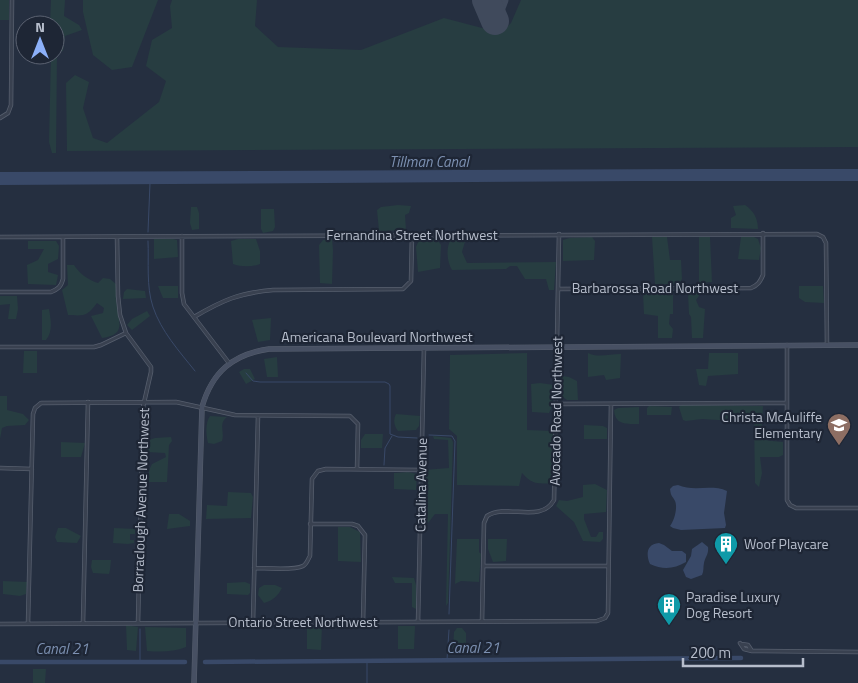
<svg xmlns="http://www.w3.org/2000/svg" width="858" height="683" font-family="'Titillium Web',sans-serif">
<style>
.green{fill:#273d41}
.water{fill:#394968}
.lines{fill:none;stroke-linecap:round;stroke-linejoin:round}
.stream{stroke:#394968;stroke-width:1}
.canal{stroke:#394968;stroke-width:4.5}
.taxiway{stroke:#404a5c;stroke-width:11}
.runway{stroke:#404a5c;stroke-width:28}
.street-casing{stroke:#575f6e;stroke-width:4.5}
.secondary-casing{stroke:#575f6e;stroke-width:5.5}
.street{stroke:#394150;stroke-width:3}
.secondary{stroke:#475063;stroke-width:4.5}
.labels{text-anchor:middle;stroke-width:4.5;stroke-linejoin:round;paint-order:stroke}
.street-label{font-size:14px;fill:#b6bdcb;stroke:#1e2635}
.poi-label{font-size:14px;fill:#b6bdcb;stroke:#1e2635;text-anchor:start}
.water-label{font-size:15px;font-style:italic;fill:#7d91b2;stroke:#1e2635}
</style>
<rect width="100%" height="100%" fill="#252f40"/>
<path class="green" d="M0,0H9V20H0Z
M51,0H65L64,16L79,25L82,30L65,36L63,51L57,53L56,153H52L49,142L51,55H55V25H50Z
M83,0H158L132,67L112,70L93,55L83,12Z
M172,0H257L255,26L278,47L361,50L444,18L501,33L511,23L521,0H858V147L67,151L66,83L75,75L89,82L83,108L93,138L107,143L159,102L166,81L146,66L152,40L172,28L170,6Z
M398,205L411,206L409,213L405,215L406,230L379,231L377,210L381,207Z
M745,205C754,211 758,219 758,229L731,228V218L736,215L733,206Z
M191,207H197L199,213V229L192,230L190,223Z
M261,209H274L275,227L273,231L263,233L261,229Z
M592,237L595,241L594,260L563,261V240L569,238Z
M652,237H667L670,260H681L682,279L679,284H655Z
M699,237H710L712,282L699,283Z
M741,237H754L758,239L761,248L759,260L738,259Z
M420,238H436L441,245L440,268L418,272L416,247Z
M466,238L462,252L467,263L556,262L554,290H549L546,279H525L517,266H510L506,269L452,270C447,262 446,249 450,241Z
M154,239H173L177,240L178,257L154,259Z
M238,239H256L260,251V264C253,267 240,267 233,264L231,241Z
M332,239L333,250L332,284L320,283L319,245L323,240Z
M28,241H56L59,246L58,259L48,264V272L58,275L56,285L28,284L27,265L38,260L44,249H28Z
M67,265H74C79,273 88,280 98,283L103,278L110,279L116,284C116,291 116,298 117,305C119,323 126,335 102,338L91,316L103,313L104,308L97,303C87,316 85,316 68,315L62,290L68,285Z
M158,286H178V298H163Z
M799,286H823L824,303L805,302L799,298Z
M127,289L145,291L146,298L123,299L124,292Z
M654,291H673V314H670L669,324L673,329L672,338H658V316L644,314L643,293Z
M695,291L701,293L696,300L699,307L705,309L703,338H692L691,317L689,314L688,293Z
M0,296H17L18,309L16,319H8L10,304L0,305Z
M49,309C51,321 53,331 46,340H42V310Z
M147,311L150,316L132,330L127,325L132,319Z
M271,318L270,340L258,342L252,320Z
M24,351H37V373H23Z
M527,353V430L553,431L552,484C537,483 533,485 522,473L519,486L457,485V436L449,429L450,355Z
M588,353C598,358 609,354 621,354L620,378L606,380L604,375L588,377Z
M709,353H738V374L708,376L706,386L699,385L696,369H708Z
M277,357L278,377H267L264,359Z
M244,369H250L255,379L246,384L239,372Z
M563,376L569,377L577,381L578,400H567L560,395V378Z
M540,383L554,385L551,399L554,402L549,413L532,412L531,384Z
M0,396H7V410L23,414L29,420L25,425L7,426L2,428L0,439Z
M681,405L763,406L762,425L758,434V440C766,439 774,442 783,442V455L779,457H760L762,473L759,487L755,483L754,419L742,418L734,421L702,419L686,421L683,420L679,407Z
M649,406L672,407L671,415H647V408Z
M639,407V424C626,424 615,425 614,410L618,408Z
M396,414L420,416L419,426L416,430L398,431C394,426 393,420 396,414Z
M210,416L227,417C218,424 225,432 222,441L214,444L208,443C206,435 205,423 210,416Z
M584,425L603,426L607,428V439H584Z
M365,434H383L382,448H361V440Z
M433,436L451,438L453,442L448,603L446,606L448,514H435L428,523L425,521C423,504 425,487 424,470L449,468L448,440L434,439Z
M171,437L172,441L169,445L167,482H149V470L152,464L166,457L165,453L147,452L146,441L155,438Z
M61,442L85,443L81,457H61Z
M408,472L417,474L416,490L394,489V473Z
M595,484L607,490L606,512L584,514V519L591,537H596L599,532H603V539L600,542L583,541L574,522L556,506L559,500L567,501L583,497V485Z
M228,492L251,493L253,497L251,518L206,519L207,505L227,506Z
M169,514H179L190,521V526L167,529Z
M338,527H350L360,532L361,562L338,561Z
M58,528H66L81,536L77,543L57,542L55,537Z
M114,528L135,529V534H130V540H134V543L128,544L113,543Z
M457,539H479V552L481,554L479,582L461,581L455,584Z
M488,539H507L506,561L493,562L488,549Z
M92,560H111L110,570L109,574L93,573L91,567Z
M392,577L414,578L416,585V609L412,607V583H395Z
M3,581L27,582L26,594L20,596L3,594Z
M245,582L250,584V593L248,595L227,594V583Z
M264,585H275L282,588C278,596 272,601 264,603L258,595L259,588Z
M126,625L138,627L136,651L127,650Z
M307,626H322L321,650L307,649Z
M398,626H415L414,649H398Z
M145,627L186,628V647C174,652 160,652 147,651Z
M457,628H462L466,633V646L463,650H453L454,632Z
M33,669H46L45,683H33Z"/>
<path class="water" d="M709,169H858V181H639L0,185V172Z
M678,485C693,492 712,484 727,491L724,513L726,525L725,528L681,530L673,528L670,526C674,521 678,508 675,501C672,495 671,497 670,489L673,486Z
M702,542L708,547C709,554 705,557 704,563C703,567 704,571 702,575L691,579L686,577L683,570L691,556L692,549Z
M659,543L664,545L672,551H682L686,554V562C674,569 663,570 650,564C646,555 646,544 659,543Z"/>
<g class="lines">
<path class="stream" d="M148,232L150,183
M148,241C149,262 146,286 153,307C161,331 179,351 195,371
M246,373L253,381L260,382H385L389,384L390,386V434L398,437L417,438
M429,435L452,436L455,441L449,614
M384,465L385,448L392,436
M447,660L449,630
M140,662V629
M367,683V661"/>
<path class="canal" d="M0,662H185
M205,662L741,658"/>
<path class="taxiway" d="M495,21L503,0"/>
<path class="runway" d="M486,0L495,21"/>
<g class="street-casing">
<path id="street" d="M0,118L8,113L11,105L12,0
M182,236V293L184,304L229,363
M0,237L817,234L823,237L826,243L827,345
M117,237L118,296L120,315L126,333L151,367V372L143,407L138,623
M558,289L751,288C758,285 760,282 763,275V233
M0,292H51C58,289 61,287 63,279V237
M194,317C223,300 239,293 273,290L403,289L411,281L412,235
M787,345V500L790,505L796,508H858
M0,347H94L101,345L126,333
M556,404L786,403
M0,468L32,469
M310,524H352L358,526L365,535L363,622
M483,566H608
M254,568C265,568 294,571 303,566C307,564 308,559 310,556L312,479L318,471L326,469L421,470
M482,621L484,523L487,516C507,503 541,524 554,500L559,234
M253,622L258,416
M418,622L424,348
M28,623L33,414L35,408L41,403L176,402L235,415L350,416L358,424L357,469
M83,623L88,402
M0,624L597,621L605,618L608,613L611,404
M740,643L744,649L752,651L858,652
M741,644L748,645L752,651"/>
</g>
<g class="secondary-casing">
<path id="secondary" d="M194,683L202,407C212,372 233,354 269,349L858,345"/>
</g>
<use href="#street" class="street"/>
<use href="#secondary" class="secondary"/>
</g>
<defs>
<g id="school-pin" transform="scale(1.25)"><path d="M0 17L-7.5 6A9.5 9.5 0 1 1 7.5 6Z" fill="#8d6e63" stroke="#1e2635"/><path d="M0-5L7-2L0 1L-7-2ZM-4 1L0 2.5L4 1V4Q0 6-4 4Z" fill="#fff"/></g>
<g id="building-pin" transform="scale(1.25)"><path d="M0 17L-7.5 6A9.5 9.5 0 1 1 7.5 6Z" fill="#0f9aa8" stroke="#1e2635"/><path d="M-4-6H4V6H1V3H-1V6H-4ZM-2.5-4.3h1.7v1.8h-1.7ZM.8-4.3h1.7v1.8H.8ZM-2.5-1h1.7V.8h-1.7ZM.8-1h1.7V.8H.8Z" fill="#fff"/></g>
</defs>
<g fill-rule="evenodd">
<use href="#school-pin" x="839" y="425"/>
<use href="#building-pin" x="726" y="544"/>
<use href="#building-pin" x="669" y="605"/>
</g>
<g class="labels">
<g class="street-label">
<text x="412" y="240">Fernandina Street Northwest</text>
<text x="655" y="293">Barbarossa Road Northwest</text>
<text x="377" y="342">Americana Boulevard Northwest</text>
<text transform="translate(556 411) rotate(-89)" y="5">Avocado Road Northwest</text>
<text transform="translate(421 485) rotate(-89)" y="5">Catalina Avenue</text>
<text transform="translate(141 500) rotate(-88)" y="5">Borraclough Avenue Northwest</text>
<text x="303" y="627">Ontario Street Northwest</text>
</g>
<g class="poi-label">
<text x="822" y="422" text-anchor="end">Christa McAuliffe<tspan x="822" dy="16">Elementary</tspan></text>
<text x="744" y="549">Woof Playcare</text>
<text x="686" y="602">Paradise Luxury<tspan x="686" dy="16">Dog Resort</tspan></text>
</g>
<g class="water-label">
<text x="429" y="167">Tillman Canal</text>
<text x="473" y="653">Canal 21</text>
<text x="62" y="654">Canal 21</text>
</g>
</g>
<g transform="translate(40 40)"><circle r="24" fill="#1e2635" stroke="#5b6271"/>
<path d="M0-4L9 19L0 12L-9 19Z" fill="#8cb0f9"/>
<text y="-8" font-size="14" font-weight="bold" text-anchor="middle" fill="#b6bdcb">N</text>
</g>
<path d="M683 658v8h120v-8" fill="none" stroke="#b6bdcb" stroke-width="2.5"/>
<text x="690" y="658" font-size="15" fill="#b6bdcb" stroke="#1e2635" stroke-width="4" paint-order="stroke">200 m</text>
</svg>
